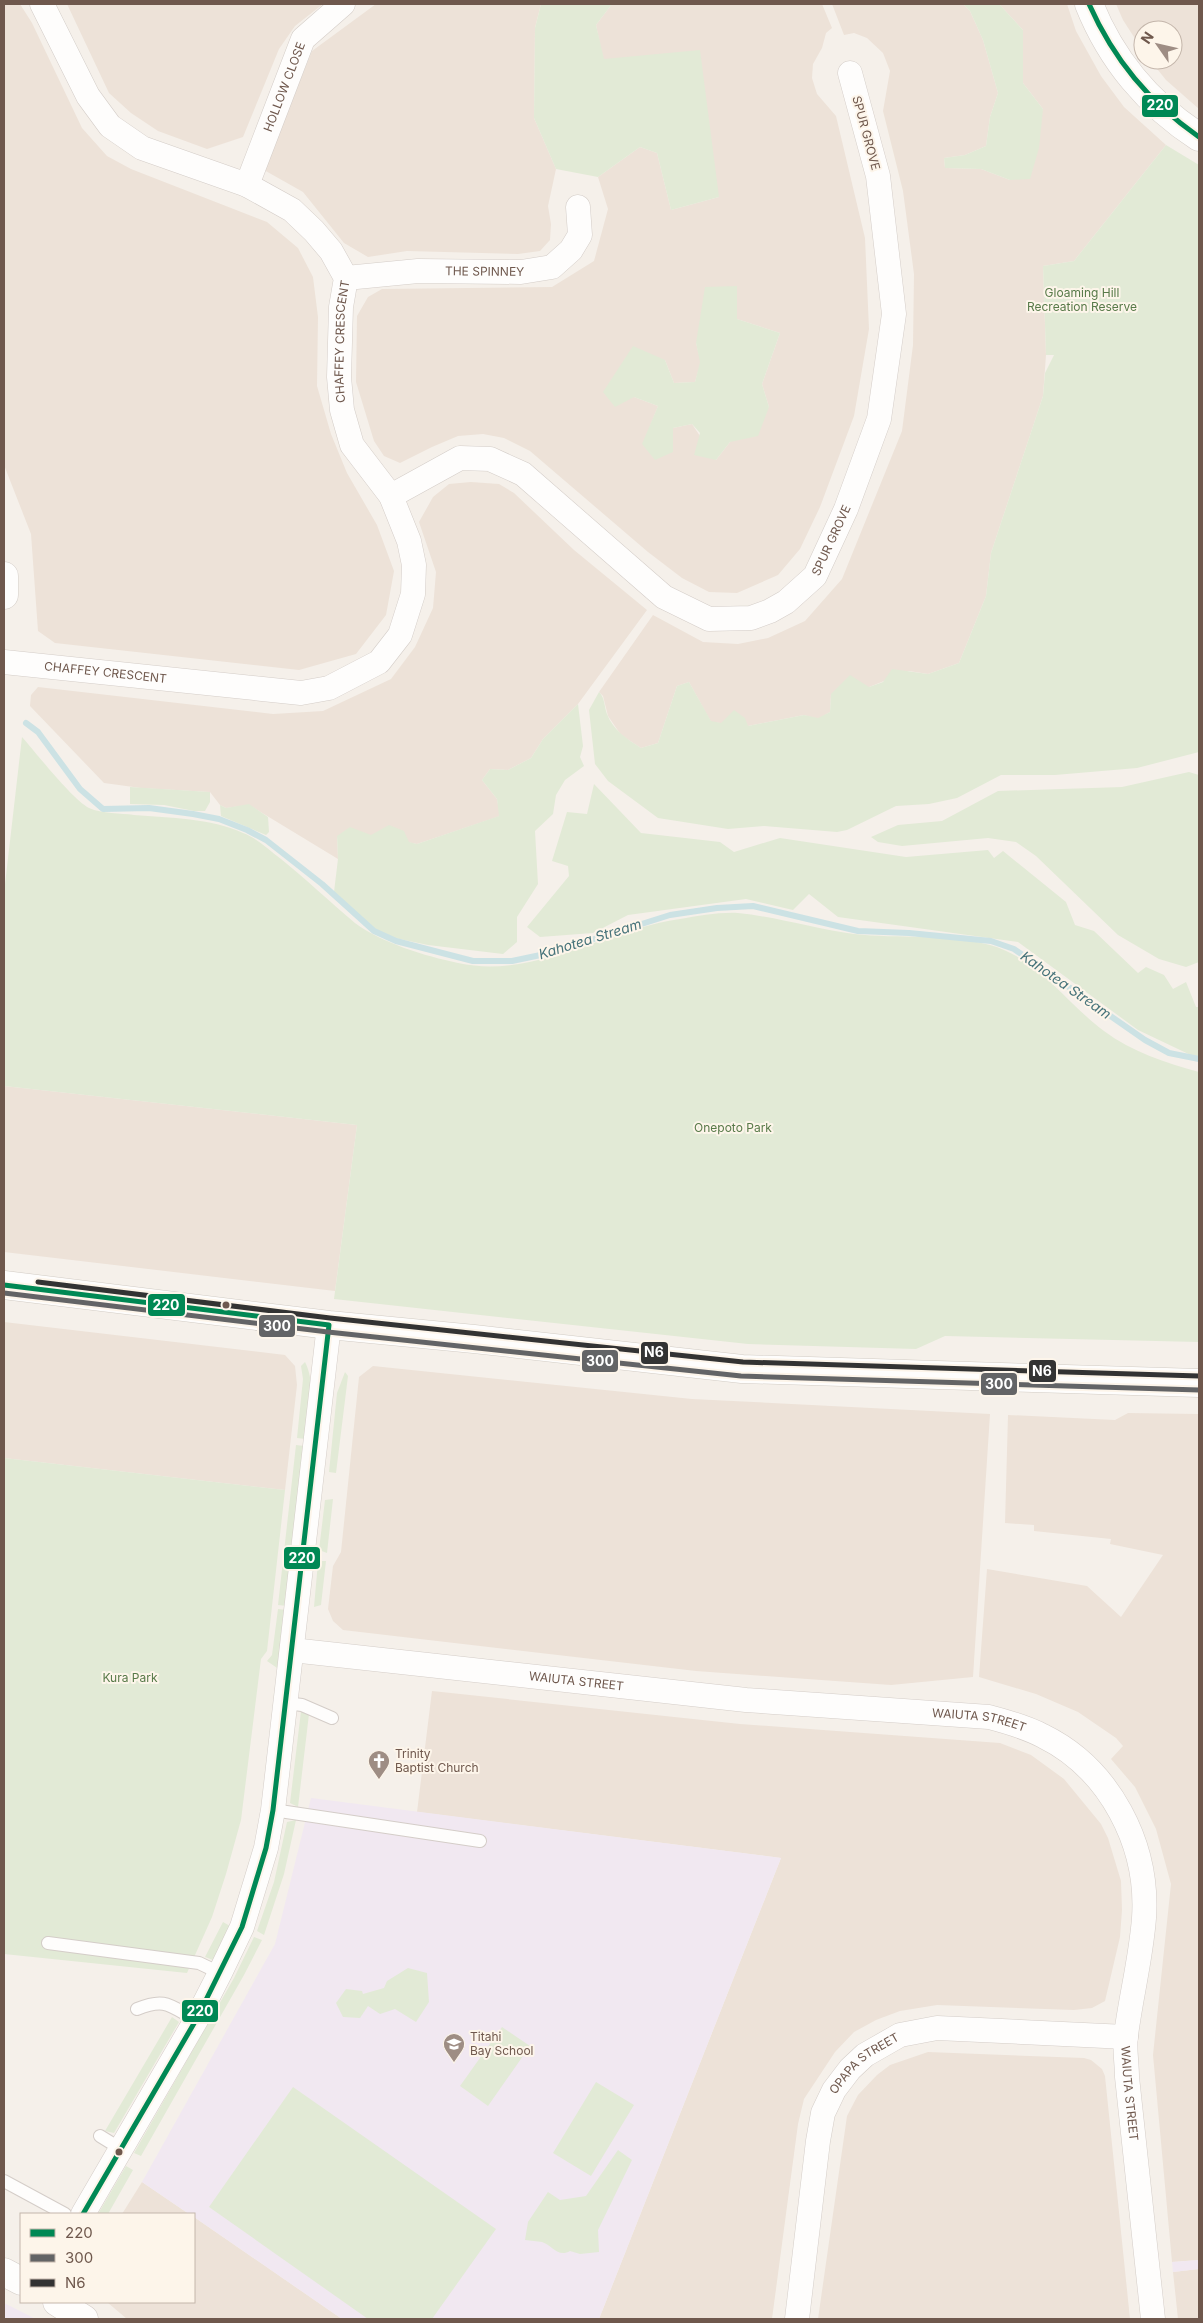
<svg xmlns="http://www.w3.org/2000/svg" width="1203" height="2323" font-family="Inter,sans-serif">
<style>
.residential{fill:#ede2d8;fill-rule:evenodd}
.education{fill:#f1e8f1}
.green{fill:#e2ead6}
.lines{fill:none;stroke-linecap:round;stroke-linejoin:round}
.stream{stroke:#cce2e4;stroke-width:6}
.service-casing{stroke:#d4cdc8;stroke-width:14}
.minor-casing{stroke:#d4cdc8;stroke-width:25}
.tertiary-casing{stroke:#d4cdc8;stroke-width:29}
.secondary-casing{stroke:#d2ccc5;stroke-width:29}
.service{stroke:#fefdfc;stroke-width:12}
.minor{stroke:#fefdfc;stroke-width:24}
.tertiary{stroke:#fefdfc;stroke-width:28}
.secondary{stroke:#fefdfc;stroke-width:28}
.bus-1-casing{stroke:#fdf5ea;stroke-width:9}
.bus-2-casing{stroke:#fdf5ea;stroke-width:9}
.bus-3-casing{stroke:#fdf5ea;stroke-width:9}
.bus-1{stroke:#008854;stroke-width:5}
.bus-2{stroke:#636466;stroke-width:5}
.bus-3{stroke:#333;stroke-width:5}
.bus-dot{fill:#6f584d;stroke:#fdf5ea;stroke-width:2}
.labels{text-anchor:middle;stroke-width:4;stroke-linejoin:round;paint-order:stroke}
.street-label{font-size:12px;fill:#6f584d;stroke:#fdf5ea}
.park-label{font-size:12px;fill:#587a49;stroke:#fdf5ea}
.poi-label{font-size:12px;fill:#6f584d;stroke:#fdf5ea;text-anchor:start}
.water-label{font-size:14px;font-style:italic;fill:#46737a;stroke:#fdf5ea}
.line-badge{stroke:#fdf5ea;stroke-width:2}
.badge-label{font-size:14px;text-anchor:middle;font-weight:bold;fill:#fff}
</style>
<rect width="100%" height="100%" fill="#f5f0ea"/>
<path class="residential" d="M4,4H20L32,23L82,128L107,156L131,169L267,222L298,248L313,277L318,317L317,386L331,434L347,473L377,525L394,571L386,615L356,654L299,670L55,643L38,631L31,534L4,465Z
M67,4H323L295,26L279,49L243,137L207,149L158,131L131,113L109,93Z
M376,4H541L535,28L534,118L556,169L548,206L551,224L550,240L540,251L518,254L407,251L368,257L344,243L303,192L264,170L312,51Z
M612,4H822L832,28L826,33L822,48L813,64L812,78L817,94L836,116L865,238L869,329L854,416L820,507L800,549L778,575L737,593L709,592L682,578L648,552L530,451L504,438L483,434L458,436L432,447L400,463L384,456L374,441L356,382L357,316L368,297L382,289L552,287L594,261L608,209L598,177L640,147L657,153L671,210L719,197L603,59L596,25ZM737,319L780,333L762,384L769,407L730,442L716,460L692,424L673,428L643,444L658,406L634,397L665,360L674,383L695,382L701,362L696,343Z
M832,4H963L970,11L983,40L998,93L990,117L986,146L965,155L944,158L945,168L981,169L1010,180L1043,109L1023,83V30L999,4H1067L1076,31L1101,76L1124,107L1166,145L1074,261L1043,266L1046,355L1043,396L991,553L986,596L959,663L928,674L909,671L869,687L831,694L830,712L818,719L804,715L748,726L711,722L689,682L677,686L658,743L641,748L621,735L608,716L603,696L599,692L653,615L703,642L738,644L768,638L805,621L842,579L902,431L913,345L914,274L903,191L883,111L890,71L883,53L867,38L854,33L844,35Z
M1116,4H1199V109L1166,80L1150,60H1173V30H1143V51L1123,20Z
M471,482L499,484L514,493L574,550L647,610L578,704L543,739L531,758L508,770L490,769L482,780L497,799L500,816L417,844L371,835L337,836L338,859L249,805L226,808L220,805L210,792L141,788L104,783L30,706L31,695L38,687L273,714L323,711L391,679L415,647L433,608L436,572L419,522L433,497L449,484Z
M4,1086L357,1125L335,1291L4,1252Z
M4,1322L285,1355L295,1366L297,1385L285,1490L4,1458Z
M373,1366L692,1399L990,1414L973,1677L891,1685L696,1671L343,1630L333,1621L328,1609L333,1566L341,1552L359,1377Z
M1128,1413L1199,1414V2260L1172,2262L1153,2055L1171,1884L1156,1829L1135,1787L1111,1759L1123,1746L1116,1738L1078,1712L1036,1694L979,1677L987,1569L1087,1586L1121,1617L1163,1555L1110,1544L1111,1539L1034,1531V1525L1005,1523L1008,1415L1115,1420Z
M432,1691L740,1724L1000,1743L1031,1755L1064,1779L1101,1824L1108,1838L1121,1881L1122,1910L1120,1937L1105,2001L1092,2008L1074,2010L937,2005L900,2011L876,2020L854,2032L835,2052L804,2099L798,2124L772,2319H599L781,1858L417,1812Z
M928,2052L1084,2058L1091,2060L1102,2069L1105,2076L1130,2319H818L847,2116L858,2095L877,2075L890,2065Z
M142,2182L189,2214H122Z
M194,2217L342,2319H127L107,2302H194Z
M1199,2269V2319H1178L1173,2272Z"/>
<path class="education" d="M311,1798L781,1858L599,2319H342L194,2217V2214H189L142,2182L275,1944Z
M1199,2260V2269L1173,2272L1172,2262Z
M4,2303L30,2316L35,2319H4Z"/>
<path class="green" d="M541,4H612L596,25L604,59L700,50L719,197L671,210L657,153L640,147L598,177L556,169L534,118L535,28Z
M963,4H999L1023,30V83L1043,109L1039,148L1030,179L1010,180L981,169L945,168L944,158L965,155L986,146L990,117L998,93L983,40L970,11Z
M1166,145L1199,165V752L1137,768L1055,775H1001L957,798L929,804L896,806L847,830L837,832L764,826L728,829L658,818L608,781L595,764L589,710L599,692C605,698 604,706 607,714C613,730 627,739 641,748L658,743L677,686L689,682L711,721L721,723L734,710L745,718L748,726L804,715L818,718L830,712L831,694L850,675L869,687L883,682L892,669L928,674L959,663L986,596L991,553L1043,396L1045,373L1054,355H1046L1043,266L1074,261Z
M737,286V319L780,333L762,384L769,407L758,436L730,442L716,460L694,455L700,433L692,424L673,428V452L655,460L642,444L658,406L634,397L615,407L603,392L633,346L665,360L674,383L695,382L700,362L696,343L705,287Z
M578,704L583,746L580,757L584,766L565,780L556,795L553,814L535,831L538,884L517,917V942L503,954L428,945L390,937L375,929L334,892L338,859L337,836L350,827L371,835L389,825L404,831L409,842L417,844L499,816L497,799L482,780L490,769L508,770L531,758L543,739Z
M22,737C37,754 72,799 89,808C102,814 121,813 134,815C171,818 210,818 243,833C257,838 269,850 281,859C306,879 330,902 355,923C382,943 425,956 458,963C534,980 606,929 680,919C698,916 720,912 738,913C777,917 815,929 854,934C899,939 945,933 990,945C1038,958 1066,1003 1104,1031C1132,1052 1166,1063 1199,1072V1342L945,1336L916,1349L748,1344L334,1299L357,1125L4,1086V893Z
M1189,772L1199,775V962L1186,967L1159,959L1118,935L1036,856L1016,842L988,838L902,846L878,842L871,837L898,825L942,821L998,791L1122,787Z
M594,784L641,833L720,842L734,852L780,838L906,857L988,850L994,858L1003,851L1066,902L1075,925L1094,931L1138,973L1146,967L1164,975L1173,989L1186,982L1196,1007H1199V1059L1138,1030L1018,942L838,917L809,894L793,910L746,899L628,915L593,933L540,937L527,927L569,876L568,866L552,861L567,812L587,814Z
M130,787L210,792V802L205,811H194L164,805L130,804Z
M249,804L268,817L269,832L266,835L221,816L220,805L226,808Z
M305,1362C317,1385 308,1415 305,1439L297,1438L303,1379L301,1366Z
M345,1372L348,1376L336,1473L329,1472L337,1393Z
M296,1445L304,1446L287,1606L278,1605Z
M4,1458L285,1490L267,1651L261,1659L241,1820L226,1874L212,1917L187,1973L4,1954Z
M333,1499L327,1553L319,1550L325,1500Z
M322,1561H326L321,1605L314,1607L318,1562Z
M278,1609L286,1610L280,1670L267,1661L272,1655Z
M301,1711L309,1714L298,1807L290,1803Z
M296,1820L284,1874L264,1935L257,1931L274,1882L287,1822Z
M223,1922L230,1926L213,1960L205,1957Z
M254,1937L262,1940L244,1975L141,2156L134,2153L234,1978Z
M408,1968L427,1973L429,2002L416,2022L395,2009L380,2014L368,2006L360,2018L343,2017L336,2003L346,1989L362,1991L363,1994L384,1988L387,1981Z
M172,2017L179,2022L114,2133L105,2131Z
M502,2027L530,2046L488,2106L460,2086Z
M596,2082L634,2105L591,2176L553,2153Z
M293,2087L496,2229L432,2319H368L209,2207Z
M618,2150L632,2160L598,2230L599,2252L580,2254L570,2251C558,2258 552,2245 542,2242C537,2241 531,2241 525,2240L528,2222L548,2192L560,2200L586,2196Z
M126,2166L133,2170L108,2214H98Z"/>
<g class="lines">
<path class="stream" d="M26,723L38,732L80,789L103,809L149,808L193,814L219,819L247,830L266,840L322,884L374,931L396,941L473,961H512L550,953L670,915L717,908L753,906L858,931L909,933L991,941L1014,949L1145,1040L1169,1053L1199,1059"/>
<g class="service-casing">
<path id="service" d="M286,1703L302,1705L332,1718
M273,1810L480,1841
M48,1943L199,1963L220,1973
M137,2009C166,1997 170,2006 196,2020
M100,2136L121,2149
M4,2181L65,2214"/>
</g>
<g class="minor-casing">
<g id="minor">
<path id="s1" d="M247,185L303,39L343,4"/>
<path id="s2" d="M346,278L418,271L521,272L552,267L571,250L580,235L578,207"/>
<path id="s3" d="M391,496L460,458L490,459L523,474L664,597L709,619L751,618L770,611L786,602L815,576L846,509L879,419L894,314L878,176L850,73"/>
<path id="s4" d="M4,662L301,693L329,688L379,662L400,635L413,594L414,565L409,541L391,496L352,445L342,410L339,377L341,307L346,278L331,251L314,231L292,210L247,185L142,148L110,126L88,96L42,4"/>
<path id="s5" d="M292,1650L746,1700L989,1717C1008,1722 1026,1727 1043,1736C1110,1769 1149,1845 1144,1918C1141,1958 1131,1996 1126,2035C1124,2048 1127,2063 1127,2077L1153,2319"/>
<path d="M83,2214L196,2020L220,1973L242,1927L266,1848L273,1810L329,1325"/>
<path id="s6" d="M797,2319L818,2141L823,2113L834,2090L850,2069L865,2055L900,2035L937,2028L1126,2037"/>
</g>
</g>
<g class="tertiary-casing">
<path id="tertiary" d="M1089,4C1111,59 1149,105 1199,137
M4,576V595
M4,2272L21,2281
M57,2302L84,2319"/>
</g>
<g class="secondary-casing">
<path id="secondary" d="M4,1285L329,1325L474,1339L742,1369L1199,1383"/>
</g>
<use href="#service" class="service"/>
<use href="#minor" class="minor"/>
<use href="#tertiary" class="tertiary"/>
<use href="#secondary" class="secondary"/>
<g class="bus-1-casing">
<path id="bus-1" d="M1089,4C1114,60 1149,102 1199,137
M4,1285L329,1325
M83,2214L196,2020L242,1927L266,1848L273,1810L329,1325"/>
</g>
<g class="bus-2-casing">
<path id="bus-2" d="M4,1293L328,1332L741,1376L1199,1390"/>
</g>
<g class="bus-3-casing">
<path id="bus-3" d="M38,1282L330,1318L743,1362L1199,1376"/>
</g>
<use href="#bus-1" class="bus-1"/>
<use href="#bus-2" class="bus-2"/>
<use href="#bus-3" class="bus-3"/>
</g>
<defs>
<g id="church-pin" transform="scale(1.125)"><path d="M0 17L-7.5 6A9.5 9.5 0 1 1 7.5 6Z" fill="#9e8d84" stroke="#fdf5ea"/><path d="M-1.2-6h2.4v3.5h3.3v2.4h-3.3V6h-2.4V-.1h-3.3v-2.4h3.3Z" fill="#fff"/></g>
<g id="school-pin" transform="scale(1.125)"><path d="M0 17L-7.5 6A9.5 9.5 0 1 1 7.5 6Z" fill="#9e8d84" stroke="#fdf5ea"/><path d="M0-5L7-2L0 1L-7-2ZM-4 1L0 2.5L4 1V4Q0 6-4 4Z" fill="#fff"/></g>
</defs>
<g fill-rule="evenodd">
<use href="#church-pin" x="379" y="1761"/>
<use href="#school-pin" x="454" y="2044"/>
</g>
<g class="bus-dot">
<circle cx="226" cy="1305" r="4.5"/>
<circle cx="119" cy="2152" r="4.5"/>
</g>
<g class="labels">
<g class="street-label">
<text dy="4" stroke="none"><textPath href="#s1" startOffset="105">HOLLOW CLOSE</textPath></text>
<text transform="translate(866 133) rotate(75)" y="4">SPUR GROVE</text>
<text dy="4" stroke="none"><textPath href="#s2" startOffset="139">THE SPINNEY</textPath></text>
<text dy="4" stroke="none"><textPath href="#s4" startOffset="732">CHAFFEY CRESCENT</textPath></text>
<text dy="4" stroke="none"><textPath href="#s3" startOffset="541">SPUR GROVE</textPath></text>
<text dy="4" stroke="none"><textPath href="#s4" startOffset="102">CHAFFEY CRESCENT</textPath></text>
<text dy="4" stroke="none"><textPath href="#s5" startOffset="286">WAIUTA STREET</textPath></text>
<text dy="4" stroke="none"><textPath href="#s5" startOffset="691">WAIUTA STREET</textPath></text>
<text dy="4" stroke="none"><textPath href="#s6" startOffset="274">OPAPA STREET</textPath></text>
<text dy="4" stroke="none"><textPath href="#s5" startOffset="1155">WAIUTA STREET</textPath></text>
</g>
<g class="park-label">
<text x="1082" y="297">Gloaming Hill<tspan x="1082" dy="14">Recreation Reserve</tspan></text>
<text x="733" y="1132">Onepoto Park</text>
<text x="130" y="1682">Kura Park</text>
</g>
<g class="poi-label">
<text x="395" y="1758">Trinity<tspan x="395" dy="14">Baptist Church</tspan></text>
<text x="470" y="2041">Titahi<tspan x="470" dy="14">Bay School</tspan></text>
</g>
<g class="water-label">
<text transform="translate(590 939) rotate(-17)" y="5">Kahotea Stream</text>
<text transform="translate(1066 985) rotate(35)" y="5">Kahotea Stream</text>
</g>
</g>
<g class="line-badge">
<rect x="1141" y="94" width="38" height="24" rx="5" fill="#008854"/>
<rect x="147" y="1293" width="39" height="24" rx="5" fill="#008854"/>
<rect x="258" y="1314" width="38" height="24" rx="5" fill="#636466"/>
<rect x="640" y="1341" width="29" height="24" rx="5" fill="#333"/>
<rect x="581" y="1349" width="38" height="24" rx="5" fill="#636466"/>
<rect x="1028" y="1359" width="29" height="24" rx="5" fill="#333"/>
<rect x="980" y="1372" width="38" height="24" rx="5" fill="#636466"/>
<rect x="283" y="1546" width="38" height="24" rx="5" fill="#008854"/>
<rect x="181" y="1999" width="38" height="24" rx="5" fill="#008854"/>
</g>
<g class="badge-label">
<text x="1160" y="110">220</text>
<text x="166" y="1310">220</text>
<text x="277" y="1331">300</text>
<text x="654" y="1357">N6</text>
<text x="600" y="1366">300</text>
<text x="1042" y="1376">N6</text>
<text x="999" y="1389">300</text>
<text x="302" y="1563">220</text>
<text x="200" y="2016">220</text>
</g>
<rect width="1203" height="2323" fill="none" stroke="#6f584d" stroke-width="10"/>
<rect x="20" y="2213" width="175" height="90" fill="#fdf5ea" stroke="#c4b6ab"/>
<rect x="30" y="2229" width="25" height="8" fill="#008854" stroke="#c4b6ab"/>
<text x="65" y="2238" font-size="15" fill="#6f584d">220</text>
<rect x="30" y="2254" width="25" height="8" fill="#636466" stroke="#c4b6ab"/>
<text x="65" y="2263" font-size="15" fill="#6f584d">300</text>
<rect x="30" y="2279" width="25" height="8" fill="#333333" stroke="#c4b6ab"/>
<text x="65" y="2288" font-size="15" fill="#6f584d">N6</text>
<g transform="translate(1158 45) rotate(304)"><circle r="24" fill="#fdf5ea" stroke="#c4b6ab"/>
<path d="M0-4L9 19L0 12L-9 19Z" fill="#9e8d84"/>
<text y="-8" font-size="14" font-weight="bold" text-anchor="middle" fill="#6f584d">N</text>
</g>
</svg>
